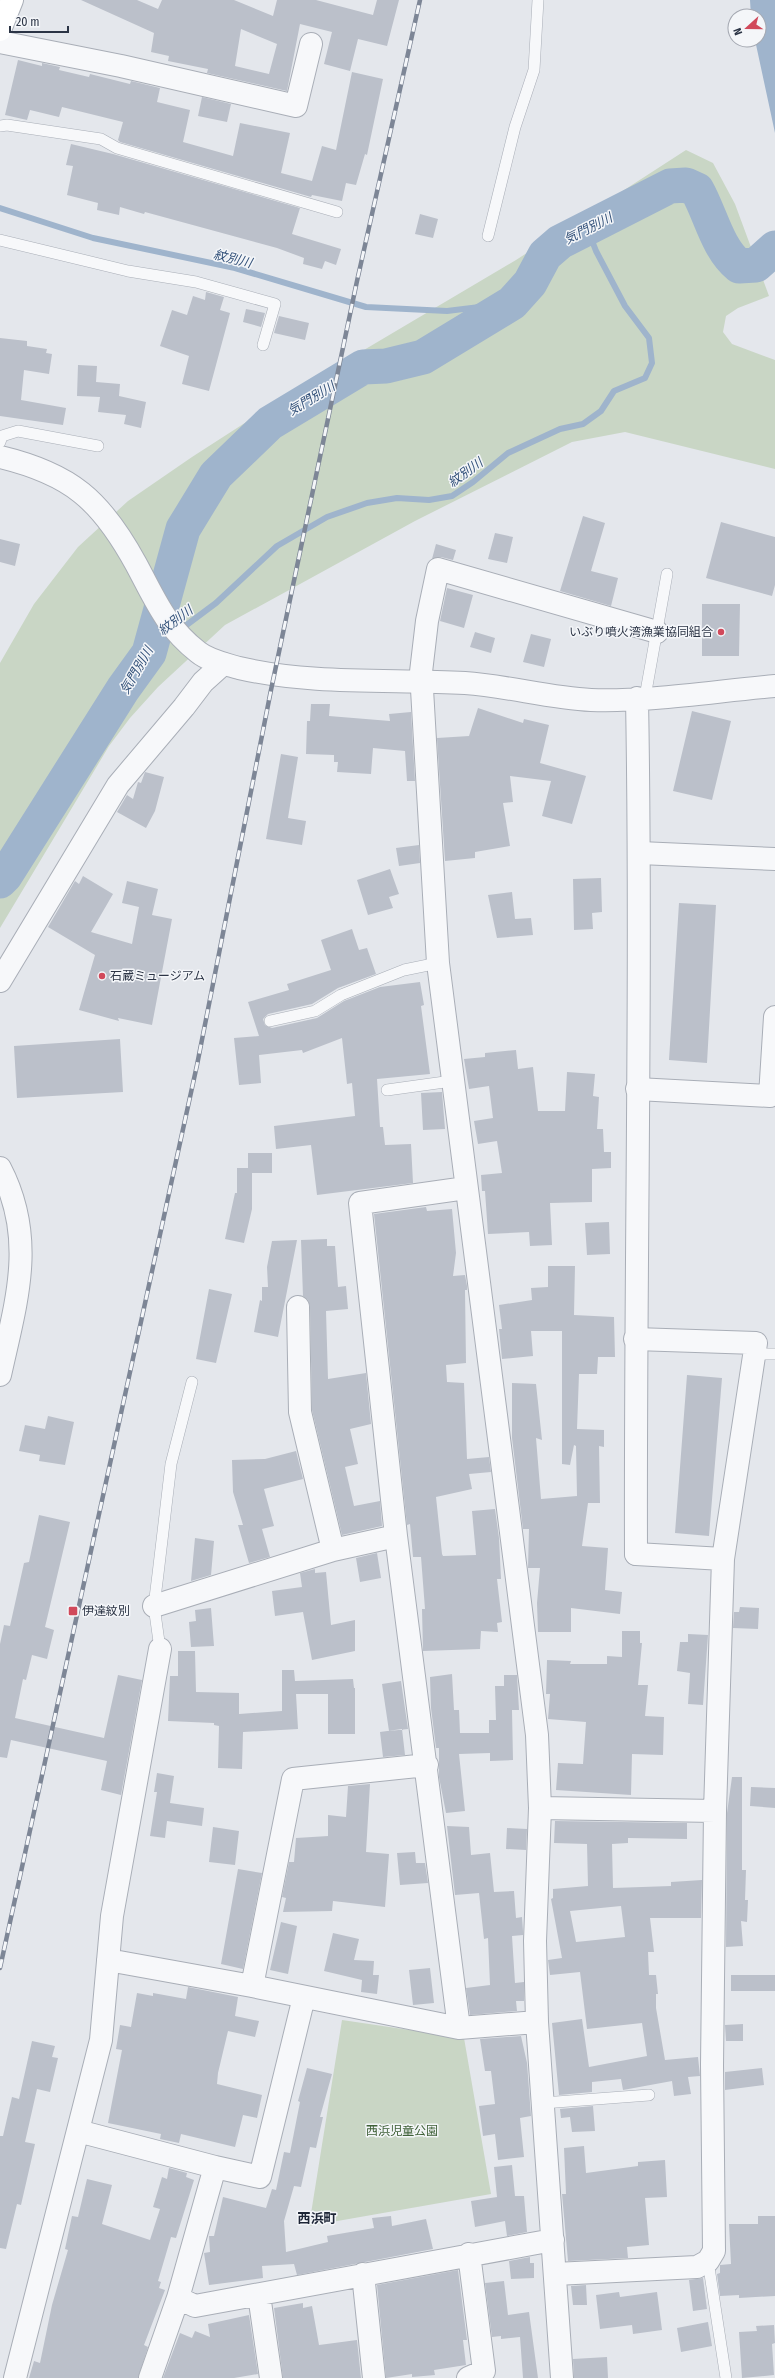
<svg xmlns="http://www.w3.org/2000/svg" width="775" height="2378" font-family="'Fira Sans Condensed','Noto Sans JP',sans-serif">
<style>
.green{fill:#c9d6c5}
.water{fill:#9fb4cc}
.lines{fill:none;stroke-linecap:round;stroke-linejoin:round}
.stream{stroke:#9fb4cc;stroke-width:6}
.river{stroke:#9fb4cc;stroke-width:35}
.building{fill:#bbc0ca;fill-rule:evenodd}
.service-casing{stroke:#a9aeb7;stroke-width:12}
.minor-casing{stroke:#a9aeb7;stroke-width:24}
.tertiary-casing{stroke:#a9aeb7;stroke-width:24}
.secondary-casing{stroke:#a9aeb7;stroke-width:24}
.service{stroke:#f7f8fa;stroke-width:11}
.minor{stroke:#f7f8fa;stroke-width:22}
.tertiary{stroke:#f7f8fa;stroke-width:22}
.secondary{stroke:#fff;stroke-width:22}
.rail-casing{stroke:#7d8696;stroke-width:4.5}
.rail{stroke:#f4f6f9;stroke-width:3;stroke-dasharray:9;stroke-linecap:butt}
.poi-dot{fill:#d1495b;stroke:#f4f6f9;stroke-width:1.5}
.labels{text-anchor:middle;stroke-width:3;stroke-linejoin:round;paint-order:stroke}
.poi-label{font-size:12px;fill:#2b3445;stroke:#f4f6f9;text-anchor:start}
.park-label{font-size:12px;fill:#3f6138;stroke:#f4f6f9}
.water-label{font-size:13px;font-style:italic;fill:#34527a;stroke:#f4f6f9}
.neighbourhood-label{font-size:13px;font-weight:bold;fill:#1d2536;stroke:#f4f6f9}
</style>
<rect width="100%" height="100%" fill="#e4e7ec"/>
<path class="green" d="M686,150L713,163L735,204L769,296L738,308L726,316L723,332L732,344L775,360V469L625,432L572,442L415,521L225,625L158,687L130,718L109,746L0,928V663L34,604L78,547L128,501L192,457L293,392L516,260Z
M342,2020L464,2038L491,2194L309,2226Z"/>
<path class="water" d="M750,0H775V133L755,40H759V16H751Z"/>
<g class="lines">
<path class="stream" d="M0,208L93,238L235,268L366,307L447,311L512,303
M149,653L216,603L277,546L327,517L367,503L397,498L429,500L452,496L473,482L508,453L560,429L583,424L601,411L614,391L645,378L652,363L649,338L625,306L596,251L591,238L592,225"/>
<path class="river" d="M0,881L5,876L123,689L149,653L183,529L216,475L270,423L363,367L386,366L423,357L512,303L530,283L545,255L560,242L670,186L686,185L697,190C711,215 717,248 739,266L756,265L775,248"/>
</g>
<path class="building" d="M81,0H137L158,9L162,0H234L273,16L277,0H316L373,15L377,0H399L387,46L358,39L350,71L324,64L332,32L300,24L287,91L207,73L208,69L168,61L169,56L151,52L154,33ZM241,29L277,44L269,74L235,66Z
M18,60L42,66V63L60,67L59,70L89,77L90,74L130,84L131,81L160,88L157,102L190,110L183,142L233,156L240,123L290,133L281,173L312,181L322,146L336,150L352,72L383,79L367,155L365,154L356,185L346,183L342,201L312,195L311,197L120,142L118,140L123,122L62,107L59,117L30,110L27,120L5,115Z
M202,97L231,104L227,122L198,116Z
M71,144L113,154L300,208L292,234L341,249L336,265L325,261L322,269L303,264L304,258L277,248L145,212L144,214L120,207L119,215L97,210L98,203L67,195L73,166L66,165Z
M420,214L438,219L433,238L415,234Z
M206,292L224,297L220,310L230,313L209,391L182,384L189,356L160,346L172,310L187,315L193,296L205,300Z
M246,309L265,313L261,327L243,322Z
M279,316L309,323L305,340L274,333Z
M0,338L27,341V346L47,349L46,353L52,354L49,374L24,370L21,400L66,408L63,425L0,416Z
M78,365L97,366L96,382L120,384L119,396L146,402L141,428L124,424L126,415L98,412L100,397L77,396Z
M583,516L605,523L591,571L618,578L611,606L560,591Z
M721,522L775,537V585L772,596L706,578Z
M495,533L513,537L507,563L488,559Z
M0,539L20,544L15,566L0,562Z
M436,544L456,550L453,560L441,557L432,559Z
M447,588L473,595L464,628L440,621Z
M702,604H740L739,656H702Z
M475,632L495,638L491,653L470,647Z
M531,634L551,639L544,667L523,662Z
M311,704H330L329,716L390,721L389,714L411,712L415,781H407L405,751L373,748L371,774L337,772L338,762H334V755L306,754L307,721H310Z
M478,708L523,723L524,719L549,725L540,763L586,776L572,824L542,816L551,781L510,776L513,802L503,803L510,846L475,852V858L445,861L437,738L469,736Z
M692,711L731,721L712,800L673,791Z
M281,754L298,757L288,818L306,821L302,845L266,839Z
M145,772L164,777L155,811L146,828L117,812L127,795L133,799L138,782L141,783Z
M419,845L420,863L399,866L396,848Z
M390,869L399,894L389,897L393,908L368,915L357,880Z
M83,876L113,894L91,932L132,944L139,907L122,903L127,881L158,889L152,915L172,919L152,1025L118,1018L119,1021L79,1010L95,955L48,927L75,881L79,884Z
M601,878L602,912L592,913L593,929L574,930L573,879Z
M512,892L515,919L531,918L533,935L497,938L488,895Z
M679,903L716,905L707,1063L669,1060Z
M352,929L359,950L367,948L376,974L338,988L312,1004L268,1014L263,1019L265,1025L272,1028L317,1018L344,1001L380,987L420,982L424,1005L421,1006L430,1074L377,1079L380,1127H383L385,1145L411,1144L413,1183L317,1195L311,1145L276,1149L274,1126L355,1116L352,1083L347,1084L342,1038L303,1053L302,1050L259,1055L261,1083L239,1085L234,1038L259,1036L248,1002L289,990L287,984L331,970L321,940Z
M120,1039L123,1092L17,1098L14,1046Z
M516,1050L518,1069L533,1067L538,1111H565L567,1072L595,1074L593,1096L599,1097L597,1129H603L604,1152H611V1168L592,1169V1202L550,1203L552,1245L530,1246L529,1232L488,1234L485,1191H482L481,1175L502,1173L497,1141L478,1144L474,1121L493,1118L489,1086L469,1089L464,1059L485,1057V1053Z
M442,1092L445,1129L423,1130L421,1093Z
M248,1153H272V1173H252V1209L244,1243L225,1239L235,1193H237V1168H248Z
M426,1207L427,1211L452,1209L456,1253L453,1276L465,1275L467,1286V1290H465L466,1363L446,1365L447,1382L464,1383L467,1459L489,1457L491,1472L469,1474L472,1489L436,1497L442,1554L443,1556L476,1555L472,1511L495,1509L499,1538L501,1579H497L502,1622L497,1623L498,1632L481,1631L480,1649L423,1651L422,1609H425L421,1557H413L410,1524L407,1525L374,1214Z
M609,1222L610,1254L587,1255L585,1223Z
M327,1239V1246H335L338,1287L346,1286L348,1309L326,1311L328,1379L366,1373L371,1424L350,1429L358,1464L345,1467L354,1506L380,1501L382,1526L342,1535L312,1410L310,1307L308,1300L303,1296L301,1240Z
M297,1240L278,1337L254,1332L260,1300L262,1301V1287H268L267,1267L272,1241Z
M548,1266H575L574,1315L614,1317L615,1357H598L597,1374H579L577,1429L604,1430V1447L599,1446L600,1503H588L582,1546L608,1548L605,1590L622,1592L620,1614L571,1608V1632H538L537,1603L540,1568H528L529,1529H523L512,1438V1383L536,1384L542,1440L536,1438L541,1499L577,1496L576,1446L574,1445L570,1465L562,1464V1331H531L533,1356L502,1359L499,1329H502L499,1305L532,1300L531,1288L548,1287Z
M209,1289L232,1294L216,1363L196,1359Z
M687,1375L722,1378L709,1536L675,1533Z
M48,1416L74,1422L65,1465L39,1461L40,1455L19,1451L25,1425L45,1429Z
M296,1451L303,1479L264,1489L274,1526L262,1529L270,1557L249,1563L238,1525H243L233,1492L232,1460L265,1459Z
M39,1515L70,1522L45,1627L54,1630L47,1659L32,1655L26,1680L23,1679L15,1718L104,1738L118,1675L142,1680L121,1795L101,1790L107,1761L11,1740L7,1758L0,1757V1644L4,1625L10,1626L24,1563L29,1562Z
M195,1538L214,1541L211,1575L191,1581Z
M377,1553L381,1578L360,1582L356,1558Z
M315,1569V1573L326,1572L331,1625L355,1620V1651L312,1660L303,1612L275,1616L272,1591L302,1587L300,1573Z
M740,1607L759,1608L758,1629L733,1628L734,1612H739Z
M211,1608L214,1646L191,1647L189,1622L196,1621L195,1610Z
M622,1631H640V1643H642L638,1685H648L645,1716L664,1717L663,1755L632,1754L631,1795L556,1790L558,1763L583,1764L586,1722L548,1719L550,1694H546L547,1660L571,1661L570,1664H607V1656L622,1657Z
M688,1634L708,1635L703,1705L688,1704L690,1673L677,1671L680,1642H688Z
M178,1651H195L196,1692L239,1693V1714L282,1711V1670H294L295,1681L353,1679L354,1688H355V1734H328V1694H296L298,1729L243,1732L242,1769L218,1768L219,1726L214,1725V1723L168,1721L170,1676H178Z
M452,1674L454,1710H459L460,1733H489V1720H496L495,1686H504V1675H517L519,1710H512L513,1760L490,1761V1753L459,1754L465,1811L446,1813L439,1777V1748H436L431,1708L430,1677Z
M401,1681L408,1729L389,1731L382,1684Z
M402,1729L405,1755L383,1757L380,1732Z
M157,1773L174,1776L170,1803L204,1808L202,1826L167,1821L165,1838L150,1836L157,1792H154Z
M732,1777H742V1870H746L745,1900H748L747,1922L741,1921L743,1946L726,1947L727,1813Z
M370,1784L366,1852L389,1854L385,1907L333,1901L332,1911L283,1912L286,1898L282,1897L289,1862H294L296,1838L328,1836V1815L346,1817L348,1786Z
M751,1787L775,1788V1808L750,1806Z
M555,1821L687,1823V1839L628,1838V1843L612,1844L613,1888L671,1886V1882L702,1880L701,1918H650L654,1952H648L649,1975H656L658,1994H656V2008L665,2060L698,2057L700,2076L688,2077L691,2094L674,2096L672,2081L623,2090L621,2079L592,2082V2092L559,2095L552,2023L582,2019L589,2067L647,2056L642,2023L587,2029L580,1972L550,1975L548,1960L562,1958L551,1899L553,1898V1889L588,1886L587,1844L554,1843ZM621,1906L625,1937L576,1942L570,1911Z
M447,1826L469,1827L471,1855L490,1853L494,1892L514,1891L516,1918L522,1917L523,1931V1935L512,1936L515,1983L524,1982V2001H516L517,2011L470,2015L466,1988L490,1985L488,1938L484,1939L479,1893L455,1895Z
M213,1827L239,1831L235,1865L209,1862Z
M507,1828L527,1829L526,1850L506,1849Z
M415,1852L416,1863H425L428,1883L400,1885L397,1853Z
M238,1869L262,1873L243,1969L221,1964Z
M281,1922L297,1926L288,1974L270,1970Z
M333,1933L359,1939L354,1960L374,1961L373,1975H379L377,1994L361,1992L362,1980L324,1971Z
M430,1968L434,2003L413,2005L409,1970Z
M731,1975H775V1991H731Z
M188,1987L238,1997L235,2016L259,2021L255,2037L228,2031L218,2073L217,2084L262,2095L257,2118L243,2115L235,2147L181,2134L179,2143L160,2139L161,2134L108,2123L122,2050L116,2049L120,2025L131,2027L137,1993L153,1996V1993L186,1999Z
M743,2024V2041H726L725,2025Z
M521,2036L527,2063L531,2116L520,2118L524,2157L498,2160L495,2134L483,2136L479,2106L495,2104L491,2071H485L480,2039Z
M32,2041L55,2046L52,2057L58,2058L50,2092L37,2089L25,2142L35,2144L21,2205L17,2204L6,2249L0,2248V2136H3L12,2097L19,2099Z
M307,2068L332,2074L320,2117H323L316,2148L310,2147L301,2187L294,2186L284,2221L286,2252L328,2242L327,2236L374,2228L372,2218L391,2216L392,2226L426,2219L433,2249L297,2275L294,2264L262,2266L263,2278L209,2285L204,2253L210,2252L209,2236H214L223,2197L266,2208L272,2189L276,2190L284,2152L290,2153L300,2102L298,2101Z
M762,2068L764,2085L725,2090V2072Z
M593,2106L595,2131L572,2132L570,2117L561,2118L560,2109Z
M584,2146L586,2173L638,2166V2162L665,2160L667,2197L645,2198L649,2245L627,2247L628,2258L568,2261L562,2194H566L564,2148Z
M512,2165L515,2196H524L527,2232L507,2236L505,2221L475,2227L471,2201L497,2197L494,2167Z
M169,2168L187,2173L186,2177L194,2180L176,2238L171,2237L158,2281L161,2282L159,2288L165,2290L144,2345L148,2347L138,2378H29L34,2361L40,2363L52,2305L68,2250L65,2249L72,2216L78,2217L87,2179L112,2185L102,2224L150,2240L160,2209L153,2207L162,2177L167,2179Z
M758,2216H775V2296L739,2298V2295L720,2296L717,2274L720,2273V2265L731,2264L729,2224H758Z
M530,2257V2263H534V2278L511,2279L509,2261Z
M458,2270L467,2340H463L466,2365L434,2370L435,2375L412,2377V2374L386,2378L377,2285Z
M703,2278L707,2309L693,2311L689,2280Z
M504,2281L508,2315L529,2312L538,2378H523L520,2337L501,2339V2336L492,2337L485,2283Z
M586,2285L587,2305H573L571,2286Z
M619,2292L620,2297L657,2292L662,2330L633,2334L632,2325L600,2329L596,2295Z
M303,2303V2308L312,2306L319,2345L357,2340L361,2378H283L274,2308Z
M249,2315L258,2374L234,2378H163L180,2333L192,2338L195,2331L210,2337L208,2324Z
M708,2322L712,2346L681,2352L677,2328Z
M774,2325L775,2343L772,2344L774,2375L742,2378L739,2332L757,2331L756,2326Z
M607,2357L608,2378H574L573,2359Z"/>
<g class="lines">
<g class="service-casing">
<path id="service" d="M0,126L7,125L101,139L117,148L337,212
M488,236L515,127L534,70L538,0
M0,240L128,271L196,282L275,304L263,345
M0,442L2,436L18,431L98,446
M645,697L667,574
M270,1021L315,1011L341,995L404,970L438,963
M387,1090L452,1081
M754,1354H775
M160,1649L154,1606L158,1574L171,1464L192,1382
M543,2103L649,2095
M708,2261L726,2378"/>
</g>
<g class="minor-casing">
<path id="minor" d="M0,42L121,66L296,106L311,44
M640,853L775,859
M0,981L118,785L184,707L203,682L223,664
M637,1089L770,1096L775,1017
M0,1168C37,1239 16,1302 0,1375
M298,1307L300,1412L333,1550
M636,1554L723,1559
M154,1606L333,1550L396,1536
M540,1808L715,1811
M108,1960L252,1986L459,2028L537,2022
M252,1986L293,1779L427,1765
M304,1997L260,2177L215,2167L178,2298L195,2306L553,2240
M459,2028L396,1536L360,1203L466,1188
M78,2131L215,2167
M363,2274L374,2378
M555,2274L697,2267L708,2261L714,2251L712,2065L715,1811L723,1559L756,1343L635,1339
M259,2295L271,2378
M15,2378L101,2040L112,1916L160,1649
M150,2378L178,2298
M468,2378L484,2371L469,2254
M562,2378L537,2022L535,1941L540,1808L537,1735L438,963L421,672L427,621L438,569L657,632"/>
</g>
<g class="tertiary-casing">
<path id="tertiary" d="M0,457C71,474 101,500 136,564C155,599 165,626 198,652C209,661 225,664 239,668C312,685 390,679 465,683C508,686 549,698 591,700C650,702 716,691 775,686
M636,1554C635,1268 642,983 637,698"/>
</g>
<g class="secondary-casing">
<path id="secondary" d="M0,30L12,0"/>
</g>
<use href="#service" class="service"/>
<use href="#minor" class="minor"/>
<use href="#tertiary" class="tertiary"/>
<use href="#secondary" class="secondary"/>
<g class="rail-casing">
<path id="rail" d="M0,1968L197,1065L271,690L357,281L420,0"/>
</g>
<use href="#rail" class="rail"/>
</g>
<g class="poi-dot">
<circle cx="721" cy="632" r="4"/>
<circle cx="102" cy="976" r="4"/>
<rect x="68" y="1606" width="10" height="10" rx="2"/>
</g>
<g class="labels">
<g class="poi-label">
<text x="713" y="636" text-anchor="end">いぶり噴火湾漁業協同組合</text>
<text x="110" y="980">石蔵ミュージアム</text>
<text x="82" y="1615">伊達紋別</text>
</g>
<g class="park-label">
<text x="402" y="2135">西浜児童公園</text>
</g>
<g class="water-label">
<text transform="translate(588 228) rotate(-27)" y="5">気門別川</text>
<text transform="translate(233 258) rotate(14)" y="5">紋別川</text>
<text transform="translate(311 398) rotate(-31)" y="5">気門別川</text>
<text transform="translate(465 472) rotate(-36)" y="5">紋別川</text>
<text transform="translate(175 620) rotate(-37)" y="5">紋別川</text>
<text transform="translate(136 670) rotate(-60)" y="5">気門別川</text>
</g>
<g class="neighbourhood-label">
<text x="317" y="2223">西浜町</text>
</g>
</g>
<g transform="translate(747 28) rotate(249)"><circle r="19" fill="#f4f6f9" stroke="#a4a8b1"/>
<path d="M0-3L7 15L0 10L-7 15Z" fill="#d1495b"/>
<text y="-6" font-size="11" font-weight="bold" text-anchor="middle" fill="#2b3445">N</text>
</g>
<path d="M10 26v6h58v-6" fill="none" stroke="#2b3445" stroke-width="2"/>
<text x="16" y="26" font-size="12" fill="#2b3445" stroke="#f4f6f9" stroke-width="3" paint-order="stroke">20 m</text>
</svg>
